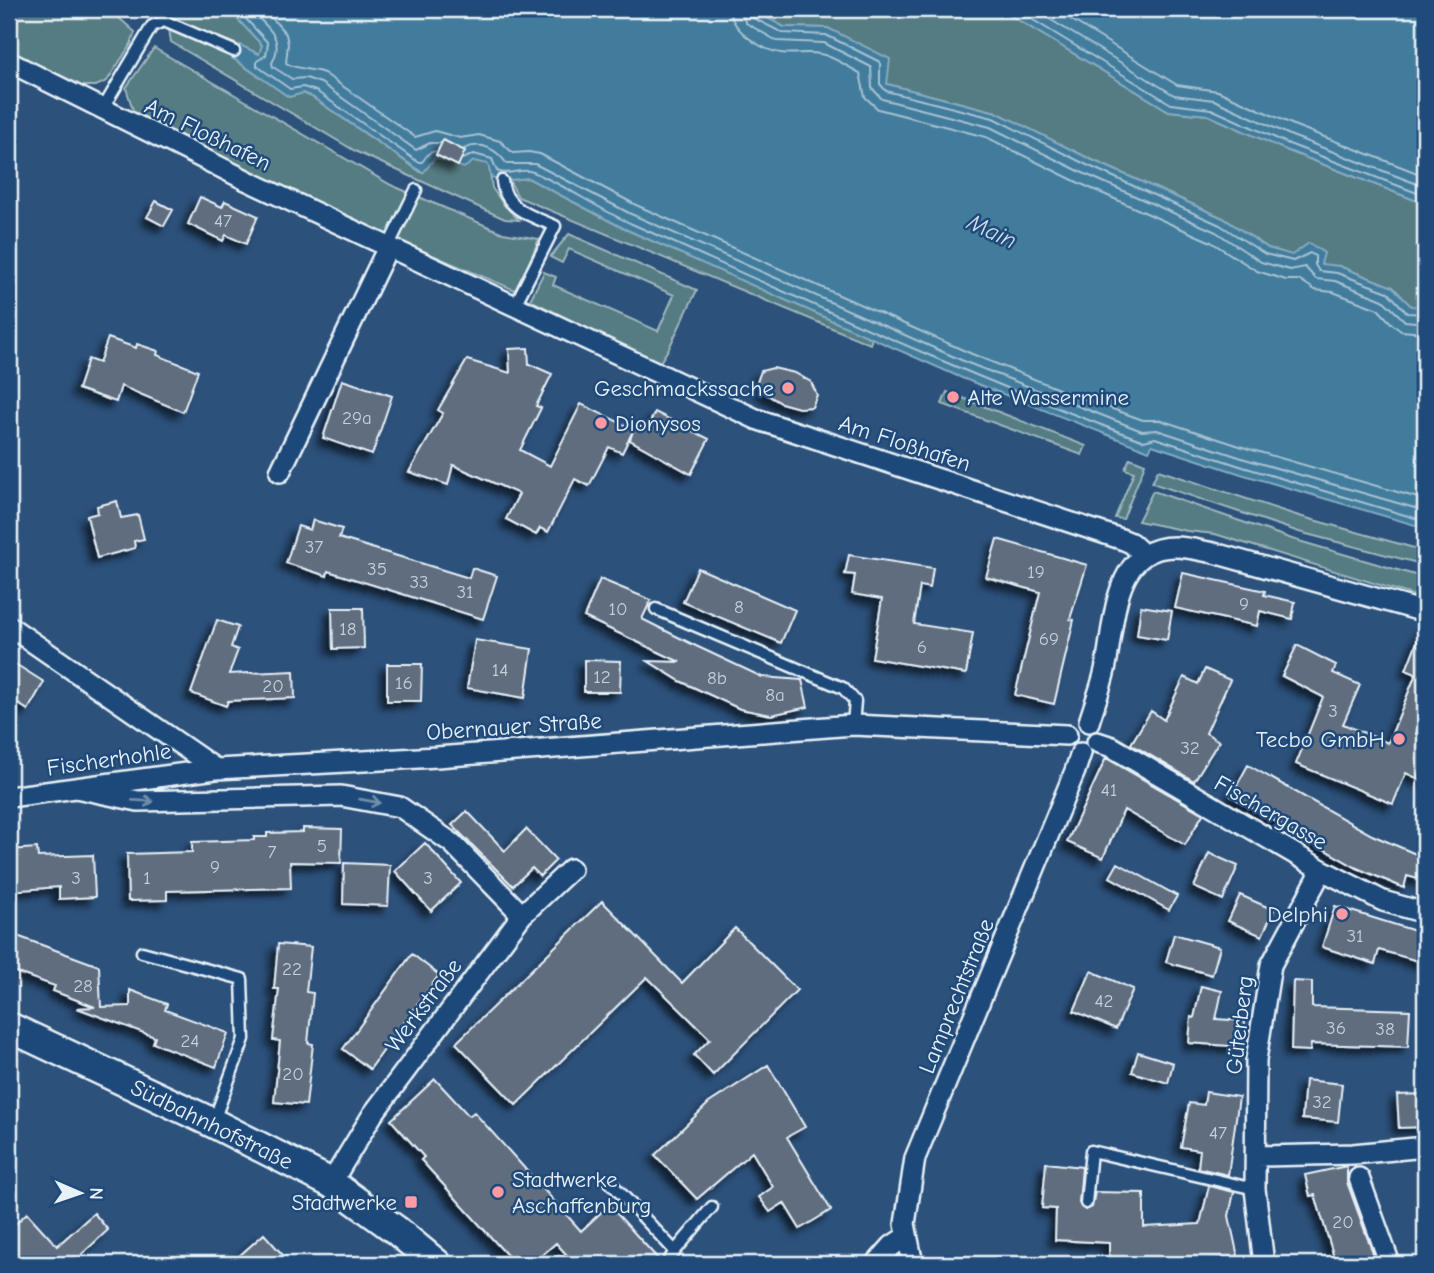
<svg xmlns="http://www.w3.org/2000/svg" width="1434" height="1273" font-family="'Comic Neue',sans-serif">
<style>
.green{fill:#557c82;stroke:#9eb6bd;stroke-width:2}
.water{fill:#437b9c;stroke:#85aac1;stroke-width:2}
.lines{fill:none;stroke-linecap:round;stroke-linejoin:round}
.shore{stroke:#a6c2d3;stroke-width:2}
.building{fill:#5f6d7f;stroke:#e8f1f8;stroke-width:2;filter:url(#shadow)}
.lane-casing{stroke:#e8f1f8;stroke-width:15}
.street-casing{stroke:#e8f1f8;stroke-width:24}
.secondary-casing{stroke:#e8f1f8;stroke-width:33}
.lane{stroke:#1f4a7a;stroke-width:10}
.street{stroke:#1f4a7a;stroke-width:19}
.secondary{stroke:#1f4a7a;stroke-width:28}
.oneway{stroke:#6f8dac}
.poi-dot{fill:#ff9aa2;stroke:#1f4a7a;stroke-width:2.5}
.labels{text-anchor:middle;stroke-width:5;stroke-linejoin:round;paint-order:stroke}
.number-label{font-size:19px;fill:#c6d0da}
.street-label{font-size:23px;fill:#e8f1f8;stroke:#1f4a7a}
.poi-label{font-size:23px;fill:#e8f1f8;stroke:#1f4a7a;text-anchor:end}
.water-label{font-size:24px;font-style:italic;fill:#cfdfea;stroke:#1f4a7a}
</style>
<defs>
<filter id="shadow"><feDropShadow dx="-6" dy="6" stdDeviation="3.5" flood-color="#0009"/></filter>
</defs>
<rect width="100%" height="100%" fill="#2c517b"/>
<filter id="ink" filterUnits="userSpaceOnUse"><feTurbulence type="fractalNoise" baseFrequency=".0143" numOctaves="2"/><feDisplacementMap in="SourceGraphic" scale="14" xChannelSelector="R" yChannelSelector="G"/><feConvolveMatrix kernelMatrix="1 2 1 2 8 2 1 2 1" color-interpolation-filters="sRGB"/></filter>
<g filter="url(#ink)">
<path class="green" d="M9,9H109L135,32L131,44L107,81L96,86H77L9,50Z
M153,9H228L262,45L260,54L167,17Z
M751,9H1000L1169,111L1208,115L1286,150L1425,204V307H1411L1393,287L1339,266L1321,265L1268,248L1223,218L1090,159L996,112L887,84L828,28L784,27Z
M169,29L231,57L289,97L303,93L312,97L422,173L434,157L464,167L474,161L489,164L492,188L504,205L519,220L505,219L357,152L171,42Z
M154,48L391,185L503,233L539,239L517,291L352,221L135,116L126,88Z
M528,178L625,229L872,338L870,344L518,197L509,180Z
M569,234L697,290L669,348L659,364L530,300L544,272L556,277L553,285L658,331L674,295L569,249L562,263L550,257Z
M947,392L1086,446L1082,455L942,404Z
M1130,458L1145,464L1123,519L1115,518L1134,472L1125,469Z
M1158,470L1299,516L1425,551V565L1299,532L1152,483Z
M1153,491L1292,539L1425,578V599L1215,534L1187,531L1138,521Z"/>
<path class="water" d="M228,9H751L784,27L828,28L890,59L887,84L996,112L1090,159L1223,218L1268,248L1292,255L1309,243L1324,253L1321,264L1339,266L1393,287L1411,306L1425,307V528L1241,474L1152,445L1149,451L962,378L625,229L528,178L502,181L491,177L488,164L474,161L464,168L435,158L423,173L312,97L303,93L289,97L231,57L240,45L259,54L262,45Z
M1000,9H1425V204L1286,150L1208,115L1169,111Z"/>
<g class="lines">
<path class="shore" d="M237,9L268,43L266,55L257,61V66L290,89L303,87L316,91L418,162H422L429,153L436,151
M249,9C266,26 286,37 272,63L273,67L292,79L306,78L321,83L416,150L430,143H440
M264,9L286,34L288,44L286,63C297,70 311,68 324,73L415,137L435,131L460,138L479,135L500,141L513,153L529,152L540,154L636,205L972,354L1071,394L1143,420H1160L1249,449L1425,500
M730,9C731,30 761,50 781,53C794,55 807,51 820,54C833,56 848,67 860,73L865,97L878,109L986,137L1079,183L1211,242L1257,271L1286,280H1300L1315,290L1333,292L1378,309L1392,324L1401,331L1425,333
M741,9L742,16L746,23L777,41L824,43L871,67L872,88L882,99L990,127L1083,173L1216,232L1261,262L1290,270L1305,267L1316,279L1335,281L1383,300L1405,321L1425,323
M750,9L753,18L783,33L826,35L880,62V84L886,91L993,118L1087,165L1220,225L1265,254L1293,261L1310,253L1315,256V265L1319,271L1337,273L1388,292L1407,313L1425,314
M1015,9L1171,104L1211,109L1289,144L1425,196
M1033,9L1174,95L1214,100L1292,136L1425,187
M1054,9L1177,85L1218,91L1296,126L1425,176
M464,149C482,140 497,150 507,164H535L631,214L968,363L1142,431L1157,430L1245,459L1425,511
M463,159L474,154L492,159L497,171C508,177 521,167 533,172C567,186 598,209 632,224C801,299 969,377 1144,441L1155,438L1243,467L1425,521"/>
</g>
<path class="building" d="M443,140L465,151L458,166L436,155Z
M200,197L222,207L225,201L258,216L246,244L226,235L223,241L188,224Z
M156,201L173,210L164,226L147,217Z
M108,338L136,348L137,344L158,351L157,355L198,371L183,412L121,386L116,402L78,389L88,359L99,363Z
M528,348L529,364L552,374L536,406L541,408L520,450L550,466L581,404L633,429L635,424L646,430L655,412L709,439L691,474L630,440L633,431L622,453L609,447L589,486L575,479L548,532L540,528L536,535L506,519L519,494L453,465L448,485L409,472L443,413L438,410L467,360L510,373L509,349Z
M773,368L795,373L811,382L817,395L812,407L799,408L781,403L766,394L757,382L761,371Z
M342,380L392,396L372,455L323,438Z
M117,501L121,518L138,515L144,539L134,541L135,548L97,558L87,516L98,513L97,506Z
M313,520L342,529L339,538L469,578L472,568L497,576L483,619L328,571L327,576L286,563L298,526L310,530Z
M997,539L1087,565L1070,619L1074,620L1054,704L1015,695L1040,592L986,577Z
M849,555L933,568L930,588L920,586L914,624L973,633L966,674L872,658L882,599L852,594L855,575L845,574Z
M698,568L795,610L781,643L683,602Z
M1183,573L1265,591L1264,595L1295,602L1292,619L1260,611L1257,626L1175,608Z
M600,579L651,600L642,619L696,646L762,677L802,680L808,707L771,715L740,709L680,681L648,661L680,662L584,617Z
M1141,606L1172,611L1167,640L1137,635Z
M332,608H363L364,648L333,649Z
M217,620L238,627L231,647L238,650L229,674L294,671L295,698L228,701L226,706L191,693Z
M1424,624L1425,711L1416,734L1421,736L1419,741L1425,744V782L1406,773L1393,804L1296,764L1323,697L1282,676L1297,645L1336,665L1333,673L1360,685L1343,724L1388,743L1416,674L1406,670Z
M475,640L532,649L525,698L467,688Z
M9,660L44,682L28,710L9,698Z
M584,660L621,661L620,692H584Z
M387,664H422L421,701H387Z
M1205,669L1230,680L1206,733L1219,741L1194,781L1131,744L1151,711L1164,720L1184,677L1198,684Z
M1106,758L1203,814L1185,845L1124,810L1103,858L1067,842Z
M1248,765L1372,835L1425,858V881L1407,876L1404,888L1357,868L1231,796Z
M467,811L505,851L526,829L556,860L540,876L532,868L513,886L452,825Z
M303,828L342,829L341,863L290,862L291,888L167,891V900L128,901L127,854L192,852V842L254,840V837H267V833L303,832Z
M425,843L461,883L431,911L395,871Z
M37,848L38,857L93,855L95,897L59,899V887L9,891V850Z
M1209,853L1238,866L1223,900L1194,887Z
M344,863L390,865L388,906L343,904Z
M1118,863L1177,896L1169,910L1110,877Z
M1240,895L1274,910L1262,936L1228,921Z
M602,901L682,983L735,928L797,990L713,1075L694,1055L710,1039L647,977L516,1105L456,1043Z
M1335,906L1425,934V963L1379,950L1375,964L1322,947Z
M9,933L99,966L101,1007L130,1006V990L167,1004L165,1010L228,1033L216,1067L153,1043L155,1037L77,1008L95,1007L53,991L55,986L9,970Z
M1174,934L1220,947L1212,975L1166,962Z
M278,944L311,947L306,992L313,993L308,1043L313,1044L306,1105L274,1102L280,1041L273,1040L279,989H274Z
M412,954L439,975L370,1069L343,1049Z
M1091,971L1133,989L1116,1029L1074,1011Z
M1293,981L1312,982V1007L1410,1010L1408,1047L1311,1044L1310,1051L1291,1050Z
M1201,986L1222,991L1216,1019L1245,1021L1243,1047L1189,1043L1191,1017L1194,1018Z
M1138,1052L1173,1063L1168,1083L1132,1072Z
M768,1065L805,1127L787,1137L831,1210L800,1229L784,1203L770,1212L759,1197L773,1187L752,1152L697,1199L655,1155L709,1103Z
M435,1079L469,1116L474,1112L581,1231L609,1205L660,1261V1264H575L556,1243L532,1264H515L421,1160L424,1157L391,1120Z
M1305,1080L1342,1084L1338,1122L1302,1119Z
M1206,1092L1239,1097L1228,1175L1198,1168L1200,1150L1181,1147L1189,1103L1204,1105Z
M1425,1094V1127L1399,1128L1397,1095Z
M1046,1163L1082,1167L1079,1203L1085,1210L1092,1207L1095,1192L1144,1193V1227L1200,1224L1209,1186L1234,1192L1229,1216L1238,1257L1159,1264H1109V1243L1055,1240L1056,1209L1042,1208Z
M1347,1166V1182L1377,1264H1336L1315,1195L1310,1196L1305,1175Z
M27,1213L57,1246L94,1213L108,1230L82,1254L91,1264H9V1230Z
M264,1234L291,1264H230Z"/>
<g class="lines">
<g class="lane-casing">
<path id="lane" d="M102,110L152,26L164,21L234,51
M502,181C505,209 531,216 555,226L515,305
M388,247L416,190
M656,609L843,688L855,701L853,725
M142,952L242,979L244,1039L213,1123
M609,1181L675,1251L667,1264
M1086,1203L1091,1151L1255,1189
M675,1251L712,1207"/>
</g>
<g class="street-casing">
<path id="street" d="M9,62L248,181L756,419L1124,540L1131,543L1144,555
M280,472L388,247
M9,626L216,769L437,757L853,725L1067,735
M1089,722C1094,705 1101,688 1105,670C1113,635 1112,576 1145,555C1167,541 1192,549 1214,553L1425,612
M1097,742L1112,747L1322,870L1383,901L1425,913
M76,788L138,801L341,796L400,807L452,843L522,915
M9,797L216,769
M1257,1156L1353,1154L1425,1147
M1359,1178L1390,1264
M331,1183L373,1114L522,915L571,869
M876,1264L892,1246L907,1236
M913,1264L905,1224L915,1158L1075,771L1081,753
M1264,1264L1255,1189L1256,1060L1271,965L1322,870"/>
</g>
<g class="secondary-casing">
<path id="secondary" d="M9,1027L213,1123L331,1183L396,1230L437,1264"/>
</g>
<use href="#lane" class="lane"/>
<use href="#street" class="street"/>
<use href="#secondary" class="secondary"/>
</g>
<defs><path id="oneway-shaft" d="M-6 0H5M1.5-3L5.5 0L1.5 3" fill="none" stroke-width="1.6" stroke-linecap="round" stroke-linejoin="round" transform="scale(1.75)"/></defs>
<g class="oneway">
<use href="#oneway-shaft" transform="translate(143 801) rotate(3)"/>
<use href="#oneway-shaft" transform="translate(370 801) rotate(10)"/>
</g>
</g>
<g class="poi-dot">
<circle cx="788" cy="388" r="7"/>
<circle cx="953" cy="397" r="7"/>
<circle cx="601" cy="423" r="7"/>
<circle cx="1399" cy="739" r="7"/>
<circle cx="1342" cy="914" r="7"/>
<circle cx="498" cy="1192" r="7"/>
<rect x="404" y="1195" width="14" height="14" rx="3.5"/>
</g>
<g class="labels">
<g class="number-label">
<text x="223" y="227">47</text>
<text x="357" y="424">29a</text>
<text x="314" y="553">37</text>
<text x="377" y="575">35</text>
<text x="1036" y="578">19</text>
<text x="419" y="588">33</text>
<text x="465" y="598">31</text>
<text x="1244" y="610">9</text>
<text x="739" y="613">8</text>
<text x="618" y="615">10</text>
<text x="348" y="635">18</text>
<text x="1049" y="645">69</text>
<text x="922" y="653">6</text>
<text x="500" y="676">14</text>
<text x="602" y="683">12</text>
<text x="717" y="684">8b</text>
<text x="404" y="689">16</text>
<text x="273" y="692">20</text>
<text x="775" y="701">8a</text>
<text x="1333" y="717">3</text>
<text x="1190" y="754">32</text>
<text x="1109" y="796">41</text>
<text x="322" y="852">5</text>
<text x="272" y="858">7</text>
<text x="215" y="873">9</text>
<text x="76" y="884">3</text>
<text x="147" y="884">1</text>
<text x="428" y="884">3</text>
<text x="1355" y="942">31</text>
<text x="292" y="975">22</text>
<text x="83" y="992">28</text>
<text x="1104" y="1007">42</text>
<text x="1336" y="1034">36</text>
<text x="1385" y="1035">38</text>
<text x="190" y="1047">24</text>
<text x="293" y="1080">20</text>
<text x="1322" y="1108">32</text>
<text x="1218" y="1139">47</text>
<text x="1343" y="1228">20</text>
</g>
<g class="street-label">
<text transform="translate(208 134) rotate(26)" y="8">Am Floßhafen</text>
<text transform="translate(905 443) rotate(18)" y="8">Am Floßhafen</text>
<text transform="translate(514 726) rotate(-4)" y="8">Obernauer Straße</text>
<text transform="translate(109 759) rotate(-8)" y="8">Fischerhohle</text>
<text transform="translate(1271 812) rotate(30)" y="8">Fischergasse</text>
<text transform="translate(956 996) rotate(-68)" y="8">Lamprechtstraße</text>
<text transform="translate(423 1005) rotate(-53)" y="8">Werkstraße</text>
<text transform="translate(1239 1025) rotate(-83)" y="8">Güterberg</text>
<text transform="translate(212 1124) rotate(26)" y="8">Südbahnhofstraße</text>
</g>
<g class="poi-label">
<text x="774" y="396">Geschmackssache</text>
<text x="967" y="405" text-anchor="start">Alte Wassermine</text>
<text x="615" y="431" text-anchor="start">Dionysos</text>
<text x="1385" y="747">Tecbo GmbH</text>
<text x="1328" y="922">Delphi</text>
<text x="512" y="1187" text-anchor="start">Stadtwerke<tspan x="512" dy="26">Aschaffenburg</tspan></text>
<text x="397" y="1210">Stadtwerke</text>
</g>
<g class="water-label">
<text transform="translate(992 231) rotate(25)" y="8">Main</text>
</g>
</g>
<rect width="1434" height="1273" fill="none" stroke="#1f4a7a" stroke-width="35"/>
<rect x="18" y="18" width="1399" height="1238" fill="none" stroke="#e8f1f8" stroke-width="2.5" filter="url(#ink)"/>
<g transform="translate(80 1193) rotate(92)" stroke="#1f4a7a" stroke-width="5" paint-order="stroke">
<path d="M0-5L12 26L0 18L-12 26Z" fill="#e8f1f8"/>
<text y="-10" font-size="19" font-weight="bold" text-anchor="middle" fill="#e8f1f8">N</text>
</g>
</svg>
